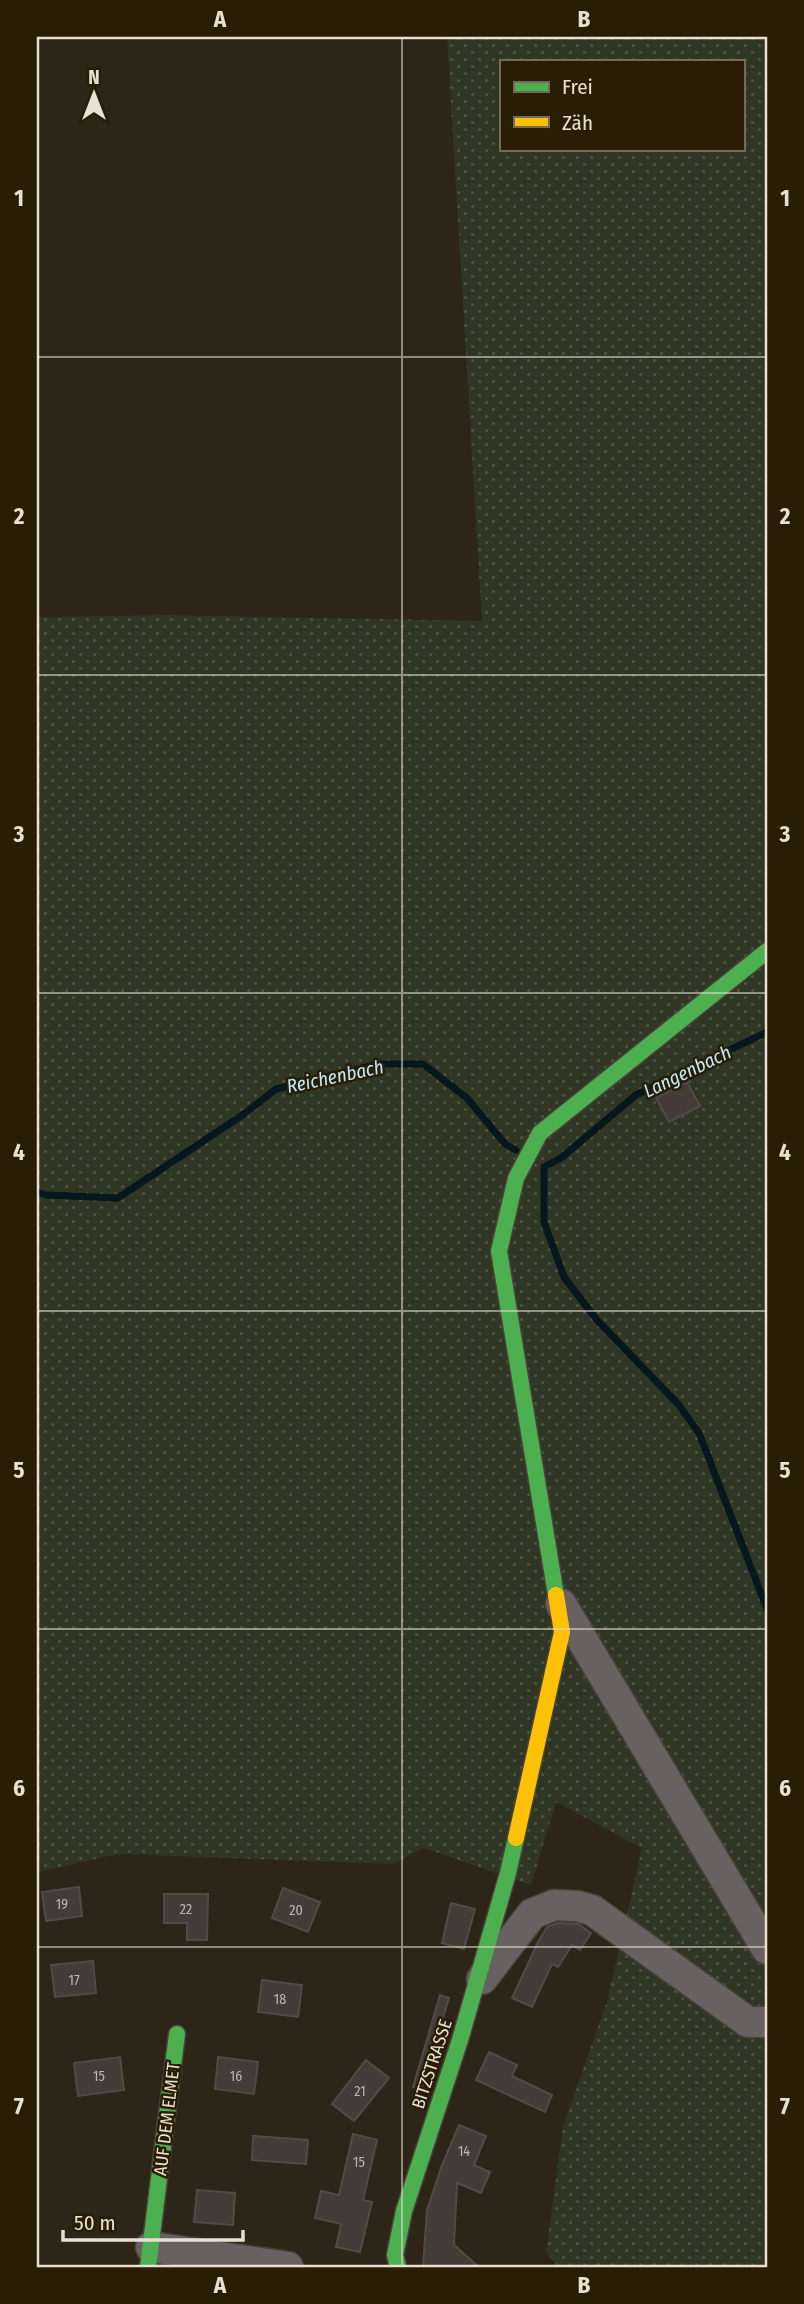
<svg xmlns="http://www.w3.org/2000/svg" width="804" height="2304" font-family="'Fira Sans Condensed',sans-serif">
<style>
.grass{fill:url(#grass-dots);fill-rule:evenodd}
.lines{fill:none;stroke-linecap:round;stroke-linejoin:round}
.stream{stroke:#06171d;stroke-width:7}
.building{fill:#443c38;stroke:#524a47;stroke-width:2}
.street-casing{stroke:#494238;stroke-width:33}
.fast-casing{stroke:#494238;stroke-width:19}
.slow-casing{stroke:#494238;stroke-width:19}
.street{stroke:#686162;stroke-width:30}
.fast{stroke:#4caf50;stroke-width:16}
.slow{stroke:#ffc107;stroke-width:16}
.grid{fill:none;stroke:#e9e0d3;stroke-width:2;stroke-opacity:0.55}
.labels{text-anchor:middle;stroke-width:5;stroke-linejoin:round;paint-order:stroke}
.number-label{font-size:14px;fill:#c0b7ac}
.street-label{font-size:18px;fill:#e9e0d3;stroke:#2a1d06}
.water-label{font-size:19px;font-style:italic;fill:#c1ebfd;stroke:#2a1d06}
.neatline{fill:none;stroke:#e9e0d3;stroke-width:2.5}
.grid-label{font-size:23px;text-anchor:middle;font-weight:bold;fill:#e9e0d3}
</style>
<defs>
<pattern id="grass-dots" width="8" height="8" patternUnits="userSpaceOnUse" patternTransform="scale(1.75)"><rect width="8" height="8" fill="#2f3624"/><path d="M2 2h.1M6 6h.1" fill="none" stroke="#4d5343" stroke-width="1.8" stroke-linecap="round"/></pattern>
</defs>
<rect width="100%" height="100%" fill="#2c2518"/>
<path class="grass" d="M447,37H767V2267H558L546,2252L563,2126L607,2002L642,1848L556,1802L531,1885L424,1848L393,1864L119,1854L37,1872V617L165,615L482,621ZM501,61H743V149H501Z"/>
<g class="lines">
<path class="stream" d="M544,1167V1222L564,1277L597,1320L678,1404L699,1433L767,1609
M544,1167L561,1158L636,1095L767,1032
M37,1192L46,1195L118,1198L244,1114L276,1089L379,1064H423L467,1098L505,1144L516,1150"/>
</g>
<path class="building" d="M687,1082L700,1106L669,1122L656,1098Z
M79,1887L82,1916L46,1921L42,1892Z
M283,1888L320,1902L308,1932L272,1918Z
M164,1894H208L207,1940H187V1923H164Z
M451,1903L475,1909L464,1949L442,1943Z
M557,1923L578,1924L591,1933L580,1950L572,1945L558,1967L552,1964L532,2007L512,1998L538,1942L547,1927Z
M93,1961L96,1993L55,1997L51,1965Z
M262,1980L302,1985L298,2017L258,2012Z
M440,1995L449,1998L421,2090L413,2087Z
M489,2052L517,2065L512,2076L552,2095L545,2112L476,2080Z
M120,2057L124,2090L78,2096L74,2063Z
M218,2057L258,2062L254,2094L215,2089Z
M366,2060L389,2078L354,2121L332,2104Z
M459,2125L486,2136L474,2165L490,2172L481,2193L457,2183L454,2245L479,2267H423L427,2210L442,2165Z
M353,2134L377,2140L363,2200L372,2202L360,2252L336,2247L341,2224L315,2218L321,2191L339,2195Z
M253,2136L308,2140L306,2164L252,2160Z
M197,2190L235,2193L233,2225L194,2222Z"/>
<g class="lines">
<g class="street-casing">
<path id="street" d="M561,1604L767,1949
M482,1979L532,1914L554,1905L577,1906L592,1910L748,2022H767
M151,2247L288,2267"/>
</g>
<g class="fast-casing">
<path id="fast" d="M556,1595L499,1251L516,1178L540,1133L767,951
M148,2267L177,2034
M398,2267L395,2255L404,2211L460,2040L508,1873L516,1838"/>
</g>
<g class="slow-casing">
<path id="slow" d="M516,1838L562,1632L556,1595"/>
</g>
<use href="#street" class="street"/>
<use href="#fast" class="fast"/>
<use href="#slow" class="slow"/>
</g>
<path class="grid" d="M402,37V2267M37,357H767M37,675H767M37,993H767M37,1311H767M37,1629H767M37,1947H767"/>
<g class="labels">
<g class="number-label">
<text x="62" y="1909">19</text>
<text x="186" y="1914">22</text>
<text x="296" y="1915">20</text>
<text x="74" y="1985">17</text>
<text x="280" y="2004">18</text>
<text x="99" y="2081">15</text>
<text x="236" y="2081">16</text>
<text x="360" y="2096">21</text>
<text x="464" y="2156">14</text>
<text x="359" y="2167">15</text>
</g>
<g class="street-label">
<text transform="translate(432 2064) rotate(-72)" y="6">BITZSTRASSE</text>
<text transform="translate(167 2119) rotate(-83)" y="6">AUF DEM ELMET</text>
</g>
<g class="water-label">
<text transform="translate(687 1071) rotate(-26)" y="7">Langenbach</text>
<text transform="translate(335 1076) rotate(-12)" y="7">Reichenbach</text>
</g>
</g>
<rect width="804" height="2304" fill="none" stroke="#2a1d06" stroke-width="77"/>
<rect x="500" y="60" width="245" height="91" fill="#2a1d06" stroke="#766b58" stroke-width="2"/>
<rect x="514" y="82" width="35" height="10" fill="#4caf50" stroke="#766b58" stroke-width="2"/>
<text x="562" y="94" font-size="21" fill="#e9e0d3">Frei</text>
<rect x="514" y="117" width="35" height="10" fill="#ffc107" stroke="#766b58" stroke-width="2"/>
<text x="562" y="130" font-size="21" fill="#e9e0d3">Zäh</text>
<g transform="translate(94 94)" stroke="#2a1d06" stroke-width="5" paint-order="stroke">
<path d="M0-5L12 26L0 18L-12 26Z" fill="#e9e0d3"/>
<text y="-10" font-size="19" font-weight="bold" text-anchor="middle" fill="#e9e0d3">N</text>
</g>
<path d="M63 2230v10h180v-10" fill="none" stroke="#e9e0d3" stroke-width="3.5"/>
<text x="74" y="2230" font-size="21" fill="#e9e0d3" stroke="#2a1d06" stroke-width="5" paint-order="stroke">50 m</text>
<rect x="38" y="38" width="728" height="2228" class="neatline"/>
<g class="grid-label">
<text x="220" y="27">A</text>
<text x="584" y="27">B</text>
<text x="19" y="206">1</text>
<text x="785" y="206">1</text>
<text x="19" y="524">2</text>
<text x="785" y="524">2</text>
<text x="19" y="842">3</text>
<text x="785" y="842">3</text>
<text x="19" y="1160">4</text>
<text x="785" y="1160">4</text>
<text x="19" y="1478">5</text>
<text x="785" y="1478">5</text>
<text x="19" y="1796">6</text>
<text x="785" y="1796">6</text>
<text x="19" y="2114">7</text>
<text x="785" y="2114">7</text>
<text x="220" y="2293">A</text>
<text x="584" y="2293">B</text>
</g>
</svg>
